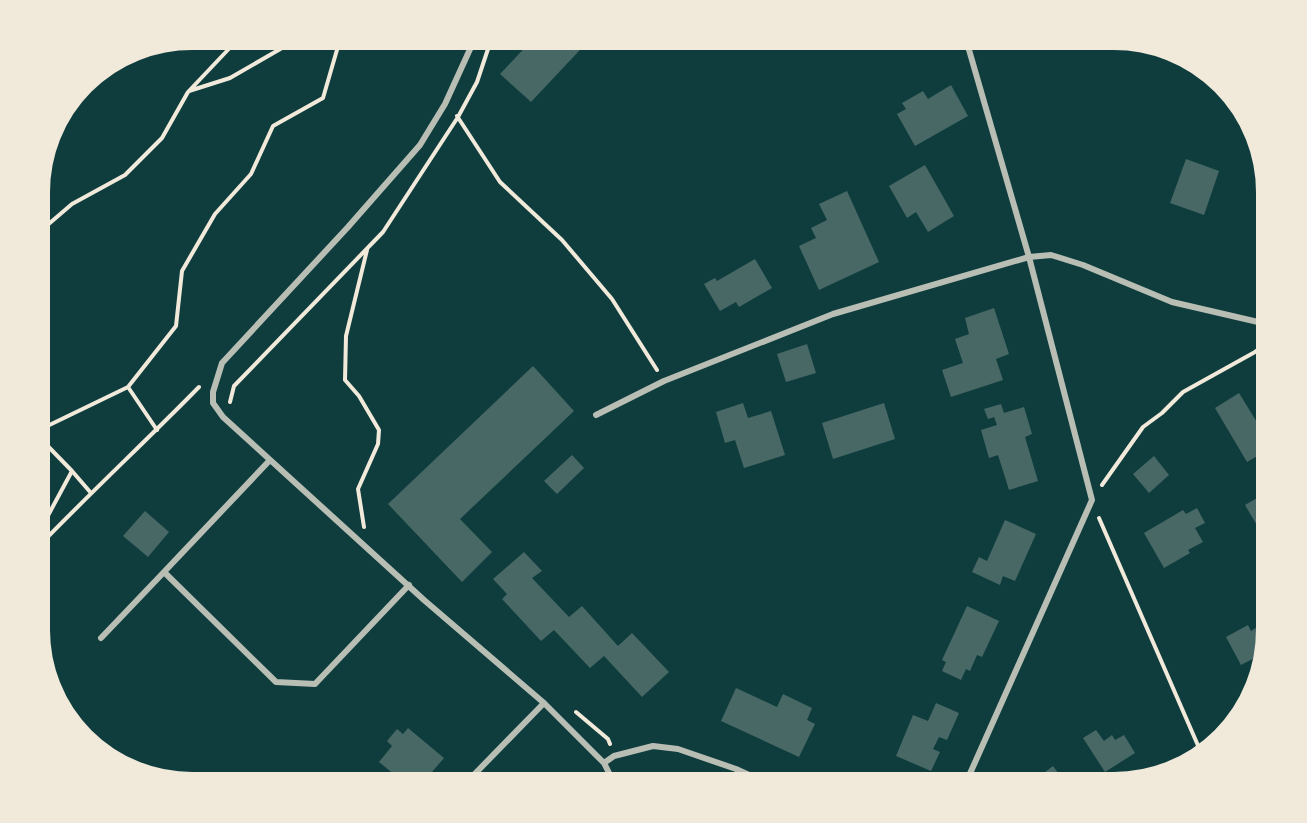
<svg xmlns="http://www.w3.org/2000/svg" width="1307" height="823" font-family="'Alegreya Sans',sans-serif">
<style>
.building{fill:#486865}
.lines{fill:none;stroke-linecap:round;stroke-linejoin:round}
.path{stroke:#f1e9da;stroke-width:4}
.minor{stroke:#b8beb3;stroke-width:6}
.rim{fill:none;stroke:#f1e9da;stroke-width:8}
</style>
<rect width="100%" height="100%" fill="#0f3d3e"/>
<path class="building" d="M536,36H593L531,102L500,74Z
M132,49L52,126L89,75Z
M951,85L968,116L915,146L897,114L906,109L902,103L923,91L928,99Z
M1186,159L1219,171L1204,215L1170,203Z
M925,165L954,216L928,232L916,212L907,218L889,186Z
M847,191L879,262L819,290L799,246L816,238L811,228L827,220L819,204Z
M755,259L772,288L739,307L736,302L720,311L704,284L715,278L717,281Z
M994,308L1009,354L996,359L1003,380L951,397L942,370L963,363L955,339L969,334L965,318Z
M807,344L816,373L786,382L777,354Z
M533,366L574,411L460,519L492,552L462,582L388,504Z
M1239,393L1271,445V448L1247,462L1215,408Z
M743,403L748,418L771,411L785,455L744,468L735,440L725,443L716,412Z
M884,403L895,439L833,459L822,423Z
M1001,404L1004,413L1024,407L1032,434L1025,437L1038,481L1009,490L998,455L989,458L981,430L997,425L994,417L988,419L984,409Z
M572,455L584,468L557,494L544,481Z
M1154,456L1169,475L1149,493L1133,474Z
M1271,490V542L1268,544L1245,505Z
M1197,508L1205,523L1195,528L1203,542L1188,550L1190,553L1164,568L1144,533L1183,510L1186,514Z
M145,511L169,532L148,557L123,536Z
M1005,520L1036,534L1015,581L1003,576L1000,585L972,572L979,557L987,561Z
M524,552L542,571L532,578L569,617L582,606L618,646L632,633L669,672L642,697L604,656L590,668L554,630L541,641L502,599L507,594L493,579Z
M967,606L999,621L982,657L977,655L970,671L966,669L961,680L942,671L946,662L942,660Z
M1248,625L1251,631L1259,626L1265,637L1257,641L1264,653L1241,665L1226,637Z
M736,688L777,707L783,694L812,708L807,720L815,724L799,757L721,721Z
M936,703L959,713L947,740L939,737L933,749L940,752L931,771L896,756L913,715L928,721Z
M408,728L444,758L419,787L406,775L401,780L379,762L392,746L387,741L397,729L403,734Z
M1096,730L1104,741L1112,735L1115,740L1124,735L1135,753L1105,772L1083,738Z
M1053,766L1068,787H1025Z"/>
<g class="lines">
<path class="path" d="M189,91L230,78L282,48L335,36
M457,116L500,182L562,240L612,299L657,370
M37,234L72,204L125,175L162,138L188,92L241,36
M128,387L157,430
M230,402L234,386L383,232L458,117L477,82L488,49
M37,431L128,387L176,326L182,271L215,214L251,174L273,126L323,98L341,36
M37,435L72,471L37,536
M72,471L91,493
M1102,485L1143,427L1162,413L1183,392L1255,352L1271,341
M1099,518L1203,757
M364,527L358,489L378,444L379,430L359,396L345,380L346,336L367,250
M37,548C90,493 145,442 199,387
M576,712L608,739L610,744"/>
<path class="minor" d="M475,36L471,47L445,104L420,145L348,227L222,363L213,392V403L223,417L424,600L544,703L604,763L614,756L653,746L678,749L736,769L775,787
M596,415L664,381L833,314L1029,257L1051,255L1083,265L1172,302L1271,325
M270,460L164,572L276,682L315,684L409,585
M101,638L164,572
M604,763L616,787
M462,787L544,703
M964,787L1092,500L1029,257L965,36"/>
</g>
<path d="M0 0H1307V823H0ZM192 46H1114A146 146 0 0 1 1260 192V630A146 146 0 0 1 1114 776H192A146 146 0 0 1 46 630V192A146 146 0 0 1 192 46Z" fill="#f1e9da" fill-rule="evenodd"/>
<path class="rim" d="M192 46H1114A146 146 0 0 1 1260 192V630A146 146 0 0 1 1114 776H192A146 146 0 0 1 46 630V192A146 146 0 0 1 192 46Z"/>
</svg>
